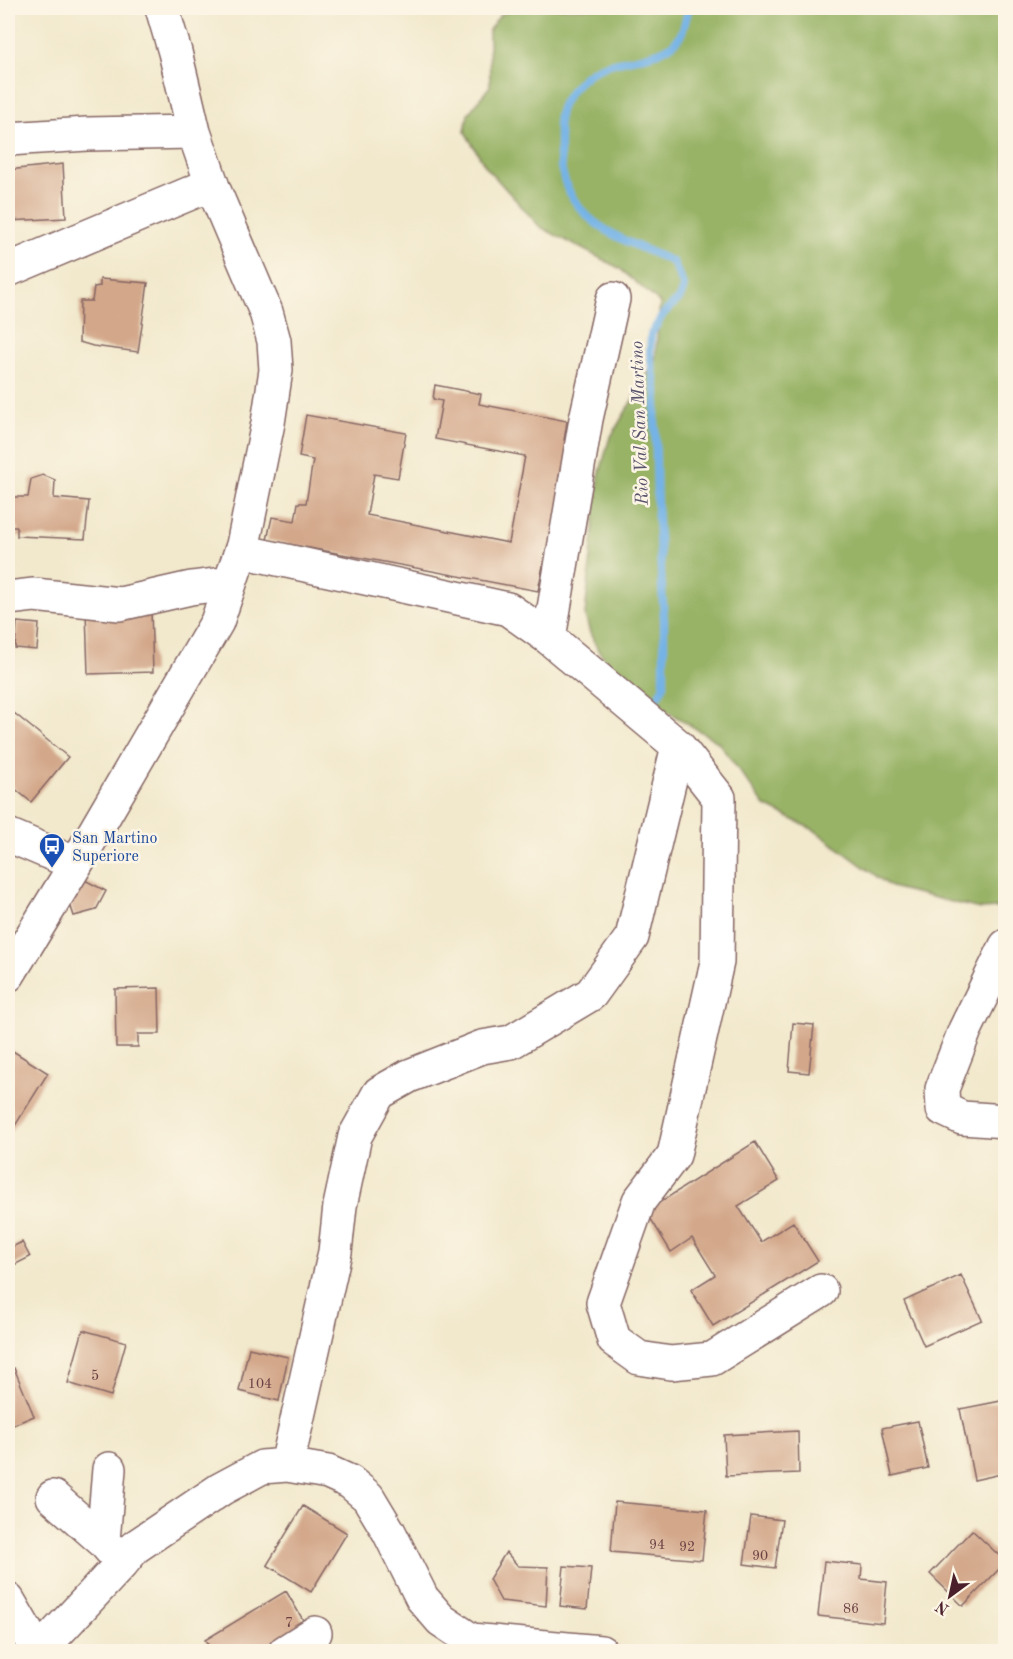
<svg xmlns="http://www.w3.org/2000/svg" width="1013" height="1659" font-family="'Old Standard TT',serif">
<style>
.forest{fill:#98b366;stroke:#716948;stroke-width:1.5}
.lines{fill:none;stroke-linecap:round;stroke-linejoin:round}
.stream{stroke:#74b3e7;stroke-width:8}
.building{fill:#d3a78a}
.minor-casing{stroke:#856664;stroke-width:36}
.minor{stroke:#fff;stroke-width:33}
.labels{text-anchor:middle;stroke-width:5;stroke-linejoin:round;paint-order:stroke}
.number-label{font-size:14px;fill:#6c4143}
.transit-label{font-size:16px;fill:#164399;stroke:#fcf5e5;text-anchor:start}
.water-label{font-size:18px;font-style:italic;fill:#59536d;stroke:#fcf5e5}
</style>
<rect width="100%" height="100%" fill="#fcf5e5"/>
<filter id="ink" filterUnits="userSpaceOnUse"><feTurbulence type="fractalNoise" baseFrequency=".0167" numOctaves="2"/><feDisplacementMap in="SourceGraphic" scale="12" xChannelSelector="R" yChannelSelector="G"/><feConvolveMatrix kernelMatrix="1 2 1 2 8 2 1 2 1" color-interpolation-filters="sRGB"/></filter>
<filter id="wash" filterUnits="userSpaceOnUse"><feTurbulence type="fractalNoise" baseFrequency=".008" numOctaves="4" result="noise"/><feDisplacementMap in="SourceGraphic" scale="24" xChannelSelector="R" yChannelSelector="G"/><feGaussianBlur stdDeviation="1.35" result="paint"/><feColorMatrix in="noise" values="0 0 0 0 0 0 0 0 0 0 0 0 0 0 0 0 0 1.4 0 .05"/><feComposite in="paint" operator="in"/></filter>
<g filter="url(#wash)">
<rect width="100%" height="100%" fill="#f2e9cd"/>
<path class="forest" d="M517,8H1005L1006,890L997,908L980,909L891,887L814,830L765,806L718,742L655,704L611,666L598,650L590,633L585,615L599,476L609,440L655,361L660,303L619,268L540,227L486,167L465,132L468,114L490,86L489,30L500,15Z"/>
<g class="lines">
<path class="stream" d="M659,695L664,685V620L657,504L655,415L657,395L650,354L651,334L664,313L680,298L684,287L673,262C628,241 574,227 562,171C559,161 560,149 560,139C559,131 557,123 559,116C561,101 575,84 587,75C611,55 666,63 681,34C685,26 686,16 689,8"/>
</g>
<g id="blocks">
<path class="building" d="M63,164L66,218L8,221V170Z
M100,279L148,283L138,352L93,346L79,342L80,301H92L94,287L100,286Z
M435,385L481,394L479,404L567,421L564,440L576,443L555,552L546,550L538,591L267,540L272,517L295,521L298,503H306L313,460L299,457L306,415L406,433L398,478L374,474L367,515L509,543L525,456L435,439L442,401L433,399Z
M43,475L55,480L54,498L89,501L85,539L17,536V527H8V497H28L31,479Z
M151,610L153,672L88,674L86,612Z
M17,622L39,624L37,650L15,648Z
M14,713L68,757L31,802L8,783V752L9,751L8,750V721Z
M79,877L106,891L96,910L74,916L68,898Z
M159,988L160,1034H138V1047H116L115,989Z
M793,1023L814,1025L809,1073L789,1071Z
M8,1048L48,1073L8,1137Z
M755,1142L779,1181L738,1206L761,1242L793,1222L818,1261L713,1326L691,1290L715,1275L692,1238L671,1252L646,1211Z
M22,1242L30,1257L8,1268V1249Z
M961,1275L982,1320L924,1346L904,1301Z
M83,1330L126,1342L111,1396L68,1383Z
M249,1348L288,1357L279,1401L239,1391Z
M14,1368L34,1416L8,1427V1371Z
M1001,1401L1006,1424V1473L974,1480L960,1409Z
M918,1421L928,1468L892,1476L882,1428Z
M798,1431L799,1473L726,1476L724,1435Z
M615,1502L707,1510L702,1560L611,1552Z
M303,1506L347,1533L311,1592L267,1565Z
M751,1516L782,1520L775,1568L744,1564Z
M972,1530L1006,1562L963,1606L930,1574Z
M506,1552L518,1566L548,1567L546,1606L501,1601L489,1579Z
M824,1561L862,1565L861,1579L887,1582L883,1623L818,1616Z
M564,1566L591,1568L587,1609L560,1606Z
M286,1591L306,1625L262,1652H213L205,1640Z
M324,1639L332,1652H303Z"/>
</g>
</g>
<g filter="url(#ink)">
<use href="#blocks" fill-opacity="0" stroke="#856664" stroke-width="1.5"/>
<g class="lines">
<g class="minor-casing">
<path id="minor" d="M8,139L87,134L194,132
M8,270L212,184
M241,551L508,609L549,638L678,746L719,798L717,962L674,1155L639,1201L603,1303L614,1340L639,1358L671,1363L712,1359L821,1291
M8,598L34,595L120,604L191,588L230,583
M549,638L586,419L613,299
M8,835L76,864
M1006,946L965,1030L942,1089L943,1109L962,1118L1006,1121
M8,975L76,864L217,622L243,545L268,423L276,370L274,341L266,312L214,190L194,132L175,52L162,8
M287,1465L335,1252L340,1206L355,1136L379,1093L409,1076L482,1047L511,1042L591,994L632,937L678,746
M53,1497L103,1541L122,1563
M103,1541L109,1469
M8,1600L38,1652
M39,1652L122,1563L135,1547L221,1489L262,1467L287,1465L328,1472L350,1482L368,1497L389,1532L422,1598L441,1620L471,1640L601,1652
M285,1652L315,1633"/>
</g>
<use href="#minor" class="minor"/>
</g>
</g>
<defs>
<g id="bus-pin" transform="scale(1.35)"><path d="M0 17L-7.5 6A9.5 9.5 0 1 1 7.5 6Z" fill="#1a4fb4" stroke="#fcf5e5"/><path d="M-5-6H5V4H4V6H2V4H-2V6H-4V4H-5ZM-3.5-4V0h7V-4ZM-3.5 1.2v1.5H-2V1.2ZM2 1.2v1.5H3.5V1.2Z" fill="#fff"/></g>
</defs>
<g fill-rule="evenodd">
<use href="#bus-pin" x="52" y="846"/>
</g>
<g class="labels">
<g class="number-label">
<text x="95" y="1380">5</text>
<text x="260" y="1388">104</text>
<text x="657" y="1549">94</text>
<text x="687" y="1551">92</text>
<text x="760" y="1560">90</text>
<text x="851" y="1613">86</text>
<text x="289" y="1627">7</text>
</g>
<g class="transit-label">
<text x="72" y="843">San Martino<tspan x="72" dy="18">Superiore</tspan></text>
</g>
<g class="water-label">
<text transform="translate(639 423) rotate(-92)" y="6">Rio Val San Martino</text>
</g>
</g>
<rect width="1013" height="1659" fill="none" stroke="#fcf5e5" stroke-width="30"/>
<g transform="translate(950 1596) rotate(213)" stroke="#fcf5e5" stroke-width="4.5" paint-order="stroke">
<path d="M0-4.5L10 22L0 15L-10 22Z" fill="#4a1f2b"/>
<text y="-9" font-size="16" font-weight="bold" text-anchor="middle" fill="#4a1f2b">N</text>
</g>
</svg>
